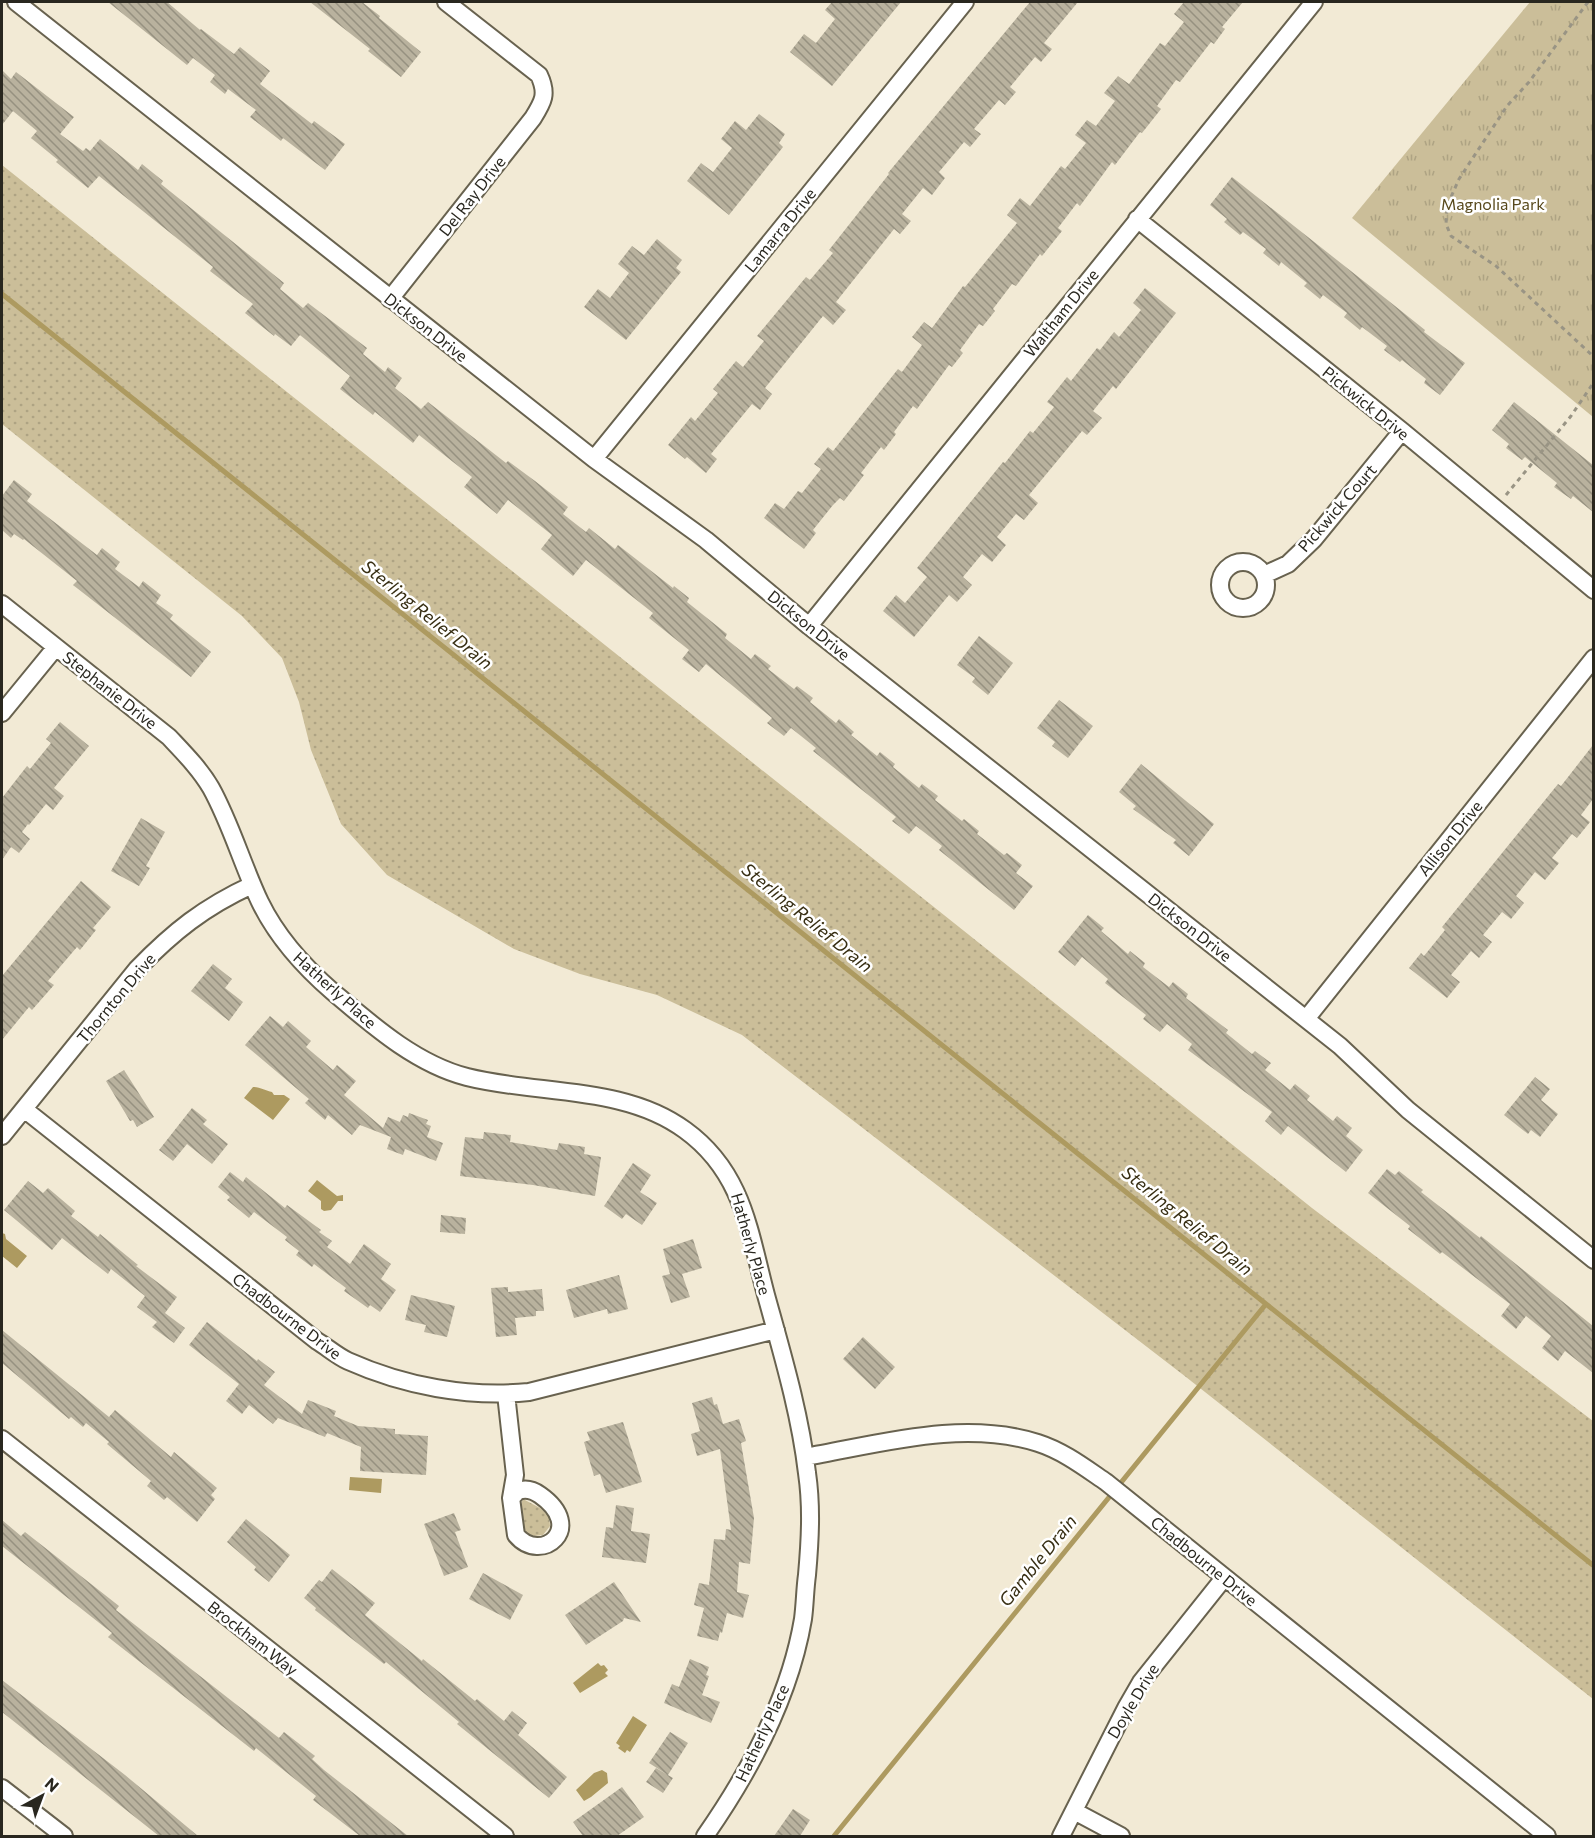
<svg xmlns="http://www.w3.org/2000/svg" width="1595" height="1838" font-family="Commissioner,sans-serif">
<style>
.grass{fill:url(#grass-dots)}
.park{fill:url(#park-tufts)}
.water{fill:#ad9a60}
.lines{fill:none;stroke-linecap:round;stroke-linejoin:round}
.stream{stroke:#ad9a60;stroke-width:5}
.building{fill:url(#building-back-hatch)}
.street-casing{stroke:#68624f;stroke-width:20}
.path{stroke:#999484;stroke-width:3;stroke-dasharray:4.5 4.5;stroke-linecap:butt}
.street{stroke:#fff;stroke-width:16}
.labels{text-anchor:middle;stroke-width:5;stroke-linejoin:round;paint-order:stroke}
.street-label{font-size:16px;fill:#29271f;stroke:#fff}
.park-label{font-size:16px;fill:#57481b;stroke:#fff}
.water-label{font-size:18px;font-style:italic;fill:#372e13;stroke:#fff}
</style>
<defs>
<pattern id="grass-dots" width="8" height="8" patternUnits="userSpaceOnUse" patternTransform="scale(1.5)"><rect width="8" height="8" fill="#cbbe99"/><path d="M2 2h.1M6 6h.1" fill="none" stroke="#aea383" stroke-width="1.8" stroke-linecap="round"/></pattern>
<pattern id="park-tufts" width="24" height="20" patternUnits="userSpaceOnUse" patternTransform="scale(1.5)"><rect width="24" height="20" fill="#cbbe99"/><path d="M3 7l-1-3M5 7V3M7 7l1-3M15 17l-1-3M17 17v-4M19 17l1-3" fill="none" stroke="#aea383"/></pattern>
<pattern id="building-back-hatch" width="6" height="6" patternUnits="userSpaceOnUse" patternTransform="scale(1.5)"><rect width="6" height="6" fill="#b9b29e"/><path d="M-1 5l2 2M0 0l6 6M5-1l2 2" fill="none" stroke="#969180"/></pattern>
</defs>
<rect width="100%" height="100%" fill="#f2ead5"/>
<path class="grass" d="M2,165L1312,1208L1593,1421V1699L1186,1377L742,1035L657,995L580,974L514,949L387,875L341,824L311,750L299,702L282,658L242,616L2,424Z
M523,1499L540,1508L549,1516L550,1526L543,1535L534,1536L525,1532L521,1504Z"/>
<path class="park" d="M1530,2H1593V417L1352,218Z"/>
<path class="water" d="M253,1087C260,1087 266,1091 272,1092L274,1095H284L290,1099L273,1120L244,1098Z
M317,1180L337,1196L343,1195V1201H338L331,1210L324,1211L321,1209V1201L308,1191Z
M2,1233L5,1234L6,1239L27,1256L17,1268L2,1256Z
M350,1477L382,1479L381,1493L349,1490Z
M598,1663L601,1666L604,1665L608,1670L605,1673L608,1676L580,1693L573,1683Z
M633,1716L647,1725L630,1752L627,1750L625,1753L618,1748L620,1746L616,1743Z
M602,1770L607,1773L608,1783L591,1797L584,1801L576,1790L594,1773Z"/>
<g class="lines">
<path class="stream" d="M2,294L1594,1566
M834,1836L1266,1304"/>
</g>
<path class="building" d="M108,2H167L200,30L201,29L234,54L240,47L270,71L260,84L312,124L314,121L345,144L325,170L283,138L281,141L250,117L256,110L228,89L225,94L210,82L215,75L193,58L187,65Z
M310,2H362L380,16L379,18L421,52L401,77L368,51L370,49Z
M832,2H901L832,86L790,52L804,34L816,43L835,19L825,10Z
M1030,2H1078L1044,43L1052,49L1041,62L1035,57L1010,87L1016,92L1005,105L999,100L974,129L981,134L970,147L964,142L939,172L945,178L932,195L923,188L902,214L911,221L900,234L894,229L836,302L846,310L833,325L823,316L765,388L772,394L760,410L752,404L711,454L717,459L706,473L687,457L685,459L668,445L691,417L695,421L718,393L713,389L736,361L743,367L764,341L757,336L806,277L810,280L833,253L829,250L889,174L888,173Z
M1184,2H1243L1222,27L1225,29L1214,44L1211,42L1180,82L1176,80L1157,106L1161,109L1142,133L1140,132L1115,165L1112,162L1080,206L1077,203L1058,228L1062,231L1042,256L1040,254L1016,286L1012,284L993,309L995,311L983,326L979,324L960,350L963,353L952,367L949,365L917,409L913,406L894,432L896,434L884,450L881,447L861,473L864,475L844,501L840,498L833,505L813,530L816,533L804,549L764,518L775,503L784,509L798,491L802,493L821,469L814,464L828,447L833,451L898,369L902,372L922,345L912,337L924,322L932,328L963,286L965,287L1017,223L1007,215L1020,198L1030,206L1061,166L1065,169L1086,143L1075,135L1087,120L1096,126L1115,101L1104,93L1118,76L1129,84L1160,43L1165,46L1184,22L1174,14Z
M2,70L11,79L16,72L74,117L60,134L83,151L86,148L90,151L100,139L138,170L142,164L163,181L161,184L284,283L280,289L303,308L308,303L367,348L363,354L385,372L388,367L402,378L395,388L421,409L428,402L506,463L508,461L535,481L568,507L563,514L586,532L589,528L615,549L618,545L673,588L674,586L689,598L687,602L727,634L725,638L751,659L755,654L771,666L768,669L794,689L797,686L813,698L810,702L836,723L839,719L854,732L851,735L877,756L880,752L895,764L893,767L919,788L922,784L938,796L935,800L962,821L964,819L979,831L977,834L1004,855L1007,853L1022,865L1016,873L1033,886L1014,910L939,850L942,846L916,826L909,834L892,821L896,817L813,751L816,748L791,728L784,736L767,723L772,718L706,664L699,672L682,659L689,650L649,618L653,613L586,560L573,576L541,549L552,535L508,500L497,514L464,487L472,477L419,435L413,443L375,412L373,415L340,389L350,376L300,335L291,346L275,334L274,336L245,313L253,304L210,271L213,267L99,176L88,188L56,162L58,160L31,138L37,131L13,111L2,125Z
M759,114L785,134L779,143L783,147L729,215L687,181L701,163L713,172L732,148L721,139L735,121L746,130Z
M1232,177L1385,298L1425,330L1424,332L1465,363L1440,395L1424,383L1426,379L1402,360L1400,362L1384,350L1387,346L1362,327L1360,330L1344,317L1347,313L1323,295L1320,299L1304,286L1307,283L1281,262L1279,266L1263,253L1266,249L1243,232L1240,235L1224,222L1227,219L1210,205Z
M657,239L682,260L676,268L681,272L626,340L584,307L598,289L610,298L629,273L618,264L632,246L644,255Z
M1145,288L1176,313L1116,389L1113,386L1093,411L1102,418L1087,435L1082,431L1029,495L1038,503L1024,520L1016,514L997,537L1006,545L992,562L982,554L963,577L972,585L957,602L949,595L914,637L883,611L896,595L905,603L927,577L917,568L1003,462L1005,463L1030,431L1033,433L1054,407L1047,402L1067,377L1071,381L1097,348L1100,350L1114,332L1119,337L1141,310L1133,303Z
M1514,402L1593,465V512L1573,496L1571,499L1554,487L1557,483L1525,457L1522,460L1506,448L1509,444L1492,430Z
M14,480L32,494L27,501L97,555L102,548L120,562L115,569L139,587L143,581L161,595L156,603L173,615L170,619L211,652L191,677L73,585L77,581L24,539L23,540L14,534L11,538L2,530V496Z
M979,636L1013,663L988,695L972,682L975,678L957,665Z
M1059,700L1093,726L1068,758L1052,746L1055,742L1037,728Z
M60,722L89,746L54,788L64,796L53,810L46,804L29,825L28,824L22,832L30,839L19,853L11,847L2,860V798L27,766L30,769L51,743L46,739Z
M1593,745V799L1581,815L1590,822L1577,838L1572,834L1552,858L1559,863L1545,880L1535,872L1516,896L1524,903L1511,919L1502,912L1483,935L1492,942L1479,958L1471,951L1451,975L1460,982L1447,998L1409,968L1421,953L1424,956L1445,930L1442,927L1558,784L1561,786Z
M1141,764L1214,824L1189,856L1173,843L1176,840L1133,809L1136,806L1119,792Z
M141,818L165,832L146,866L150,868L139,886L111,871Z
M81,881L111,907L93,928L96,930L80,950L77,947L48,981L54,985L32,1010L29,1007L2,1040V976Z
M1088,915L1104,928L1101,931L1128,954L1130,951L1145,963L1143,967L1169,987L1173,982L1188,994L1186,998L1228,1030L1226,1033L1252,1054L1255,1051L1271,1063L1265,1070L1290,1090L1295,1084L1310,1096L1307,1100L1333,1121L1337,1116L1352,1128L1346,1136L1363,1150L1346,1172L1288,1126L1281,1135L1265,1121L1272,1112L1188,1050L1192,1044L1167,1024L1160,1032L1143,1019L1146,1015L1105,983L1108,979L1082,957L1075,966L1058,952Z
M213,964L232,979L225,988L243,1002L229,1021L191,991Z
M270,1016L283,1027L288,1021L311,1041L306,1047L333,1070L337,1065L356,1081L344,1095L383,1128L388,1117L400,1122L403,1115L408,1117L409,1113L428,1120L426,1124L431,1126L427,1137L443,1143L436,1161L405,1149L403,1155L387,1149L391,1137L360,1125L352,1135L328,1115L325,1120L305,1103L309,1099L245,1045Z
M124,1070L154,1117L137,1127L133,1120L130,1121L106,1081Z
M1535,1077L1550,1089L1541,1100L1558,1114L1540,1137L1531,1130L1528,1134L1504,1115Z
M192,1108L207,1120L203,1124L228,1144L212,1164L187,1144L173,1161L159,1150Z
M484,1132L511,1135L510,1142L557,1150L559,1143L585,1147L584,1154L601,1157L595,1196L533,1185L460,1176L465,1137L483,1139Z
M633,1163L651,1175L640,1192L657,1203L642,1225L626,1214L622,1219L604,1206Z
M1387,1169L1395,1175L1399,1171L1423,1190L1421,1192L1480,1238L1481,1236L1593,1326V1373L1565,1351L1558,1361L1542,1348L1551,1336L1526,1316L1516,1329L1501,1316L1510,1304L1442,1252L1440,1254L1408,1229L1410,1226L1368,1193Z
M230,1172L243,1182L246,1177L285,1208L287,1205L321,1230L319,1232L332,1241L327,1247L350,1264L364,1244L391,1264L381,1279L396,1290L380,1312L370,1305L368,1308L344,1291L346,1288L314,1264L312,1267L296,1255L299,1251L285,1240L287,1237L254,1212L249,1218L227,1200L230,1197L218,1187Z
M28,1181L43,1193L48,1188L75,1211L71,1216L98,1237L100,1234L138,1265L136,1266L177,1297L165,1313L185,1328L174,1343L152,1327L157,1322L137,1307L145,1296L111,1269L108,1274L62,1238L52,1250L4,1210Z
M441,1215L466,1218L465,1234L440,1232Z
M693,1239L702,1268L682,1274L690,1297L671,1303L662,1276L670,1274L663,1249Z
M619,1275L628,1309L608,1314L607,1309L574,1318L566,1290Z
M508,1287V1292L542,1289L544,1311H536V1316L515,1318L517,1335L496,1337L491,1288Z
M411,1295L455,1306L447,1337L424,1332L426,1325L405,1320Z
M207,1322L257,1361L258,1359L275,1372L264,1385L302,1414L308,1400L336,1411L334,1416L358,1426L395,1429V1434L428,1436L426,1475L360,1471L361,1447L327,1433L325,1437L278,1418L273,1424L249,1405L242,1414L226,1401L239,1384L189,1345Z
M2,1330L109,1417L115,1410L171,1457L174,1452L217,1488L211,1495L215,1499L197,1522L167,1497L164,1500L147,1486L151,1481L107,1444L109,1442L86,1423L83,1427L71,1417L69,1419L2,1363Z
M863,1337L895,1367L875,1389L843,1359Z
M712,1397L714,1405L717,1404L723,1424L739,1419L746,1441L741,1443L754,1518L750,1564L739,1562L737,1592L749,1595L743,1618L727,1613L722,1633L720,1632L718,1641L697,1636L704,1608L694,1605L699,1583L709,1585L714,1539L725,1540L726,1529L731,1530L720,1449L697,1456L691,1434L700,1431L692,1403Z
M623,1422L642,1482L606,1493L600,1474L594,1476L584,1442L590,1440L587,1432Z
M616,1505L634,1508L631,1531L650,1534L646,1563L602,1557L606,1527L613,1528Z
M454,1513L461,1530L455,1532L468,1567L444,1576L424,1524Z
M246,1519L290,1555L269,1582L254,1570L256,1567L227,1542Z
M2,1520L21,1536L25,1532L119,1606L116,1610L279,1738L284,1732L315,1756L312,1759L324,1770L408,1836H360L313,1800L316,1796L256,1748L254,1751L108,1637L112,1633L2,1546Z
M332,1569L375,1603L365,1615L422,1661L423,1659L475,1701L477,1699L504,1721L512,1711L527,1723L518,1735L567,1777L549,1798L457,1724L459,1722L419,1689L386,1662L384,1664L315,1610L316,1608L304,1598L319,1580L322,1582Z
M483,1573L523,1595L510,1620L469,1599Z
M614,1582L641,1622L624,1618L623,1621L586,1645L565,1615Z
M690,1659L709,1667L706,1675L709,1676L702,1695L720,1702L711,1723L664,1703L672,1684L679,1687Z
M2,1680L125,1775L198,1836H159L2,1712Z
M670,1732L688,1743L668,1775L649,1763Z
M656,1768L673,1778L663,1793L646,1782Z
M622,1787L644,1817L617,1836H583L573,1822Z
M793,1809L810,1820L800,1836H774Z"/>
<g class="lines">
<g class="street-casing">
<path id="street" d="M16,2L594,459L706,540L809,626L1340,1046L1408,1110L1594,1260
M1137,219L1402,431L1594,590
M390,299L533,118C543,102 548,94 539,75L446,2
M594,459L965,2
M1220 585a23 23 0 1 1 46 0a23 23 0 1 1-46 0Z
M1264,575L1288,564L1314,539L1402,431
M2,604L169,737C184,753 200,769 211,788C231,824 242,864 260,902C277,937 303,966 333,992C372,1025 416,1064 467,1077C538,1095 624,1085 685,1130C743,1172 749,1231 766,1295C782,1353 800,1413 807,1473C812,1507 810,1541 807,1575C805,1589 805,1604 803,1619C790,1696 749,1773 705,1836
M809,626L1314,2
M2,713L56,647
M1306,1019L1594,658
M24,1109L317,1341C327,1347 337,1356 348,1361C404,1386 468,1398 529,1392L776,1330
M2,1136L137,969C173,932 204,907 252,885
M506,1394L515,1475L511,1498L516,1535C541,1565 587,1528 540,1495C533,1490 526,1488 518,1491L511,1498
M2,1439L505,1836
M805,1457C880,1444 963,1419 1038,1443C1063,1451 1084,1467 1106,1482L1547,1836
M2,1788L64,1836
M1074,1811L1121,1836
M1061,1836L1126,1708L1141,1682L1224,1578"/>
</g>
<path class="path" d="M1588,2L1529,82L1507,106L1459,179L1447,206L1446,224L1451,236L1496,266L1594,357
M1506,495L1571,416L1594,382"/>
<use href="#street" class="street"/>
</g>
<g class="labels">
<g class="street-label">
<text transform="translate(472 196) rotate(-52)" y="6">Del Ray Drive</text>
<text transform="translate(780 230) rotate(-51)" y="6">Lamarra Drive</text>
<text transform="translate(1061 313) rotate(-51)" y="6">Waltham Drive</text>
<text transform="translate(426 327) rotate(38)" y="6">Dickson Drive</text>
<text transform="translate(1366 403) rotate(39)" y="6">Pickwick Drive</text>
<text transform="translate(1337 508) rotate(-49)" y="6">Pickwick Court</text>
<text transform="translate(809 625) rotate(39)" y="6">Dickson Drive</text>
<text transform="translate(110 690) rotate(38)" y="6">Stephanie Drive</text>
<text transform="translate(1450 838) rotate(-51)" y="6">Allison Drive</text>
<text transform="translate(1190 927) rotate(38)" y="6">Dickson Drive</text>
<text transform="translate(335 990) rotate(42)" y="6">Hatherly Place</text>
<text transform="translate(116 998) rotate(-50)" y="6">Thornton Drive</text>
<text transform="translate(751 1244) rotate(74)" y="6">Hatherly Place</text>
<text transform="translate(287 1316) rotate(37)" y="6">Chadbourne Drive</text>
<text transform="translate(1204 1561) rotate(39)" y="6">Chadbourne Drive</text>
<text transform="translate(253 1638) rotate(38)" y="6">Brockham Way</text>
<text transform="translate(1133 1701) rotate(-59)" y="6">Doyle Drive</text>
<text transform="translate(762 1733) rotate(-65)" y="6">Hatherly Place</text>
</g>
<g class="park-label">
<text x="1493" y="210">Magnolia Park</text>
</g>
<g class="water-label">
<text transform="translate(427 615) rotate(39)" y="6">Sterling Relief Drain</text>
<text transform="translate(807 918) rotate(39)" y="6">Sterling Relief Drain</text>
<text transform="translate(1187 1221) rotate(39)" y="6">Sterling Relief Drain</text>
<text transform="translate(1038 1561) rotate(-51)" y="6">Gamble Drain</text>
</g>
</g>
<rect width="1595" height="1838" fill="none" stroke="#29271f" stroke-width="6"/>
<g transform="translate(42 1796) rotate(41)" stroke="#ffffff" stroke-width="4.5" paint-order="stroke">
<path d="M0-4.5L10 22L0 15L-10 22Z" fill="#29271f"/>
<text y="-9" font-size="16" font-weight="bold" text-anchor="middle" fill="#29271f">N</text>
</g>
</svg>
